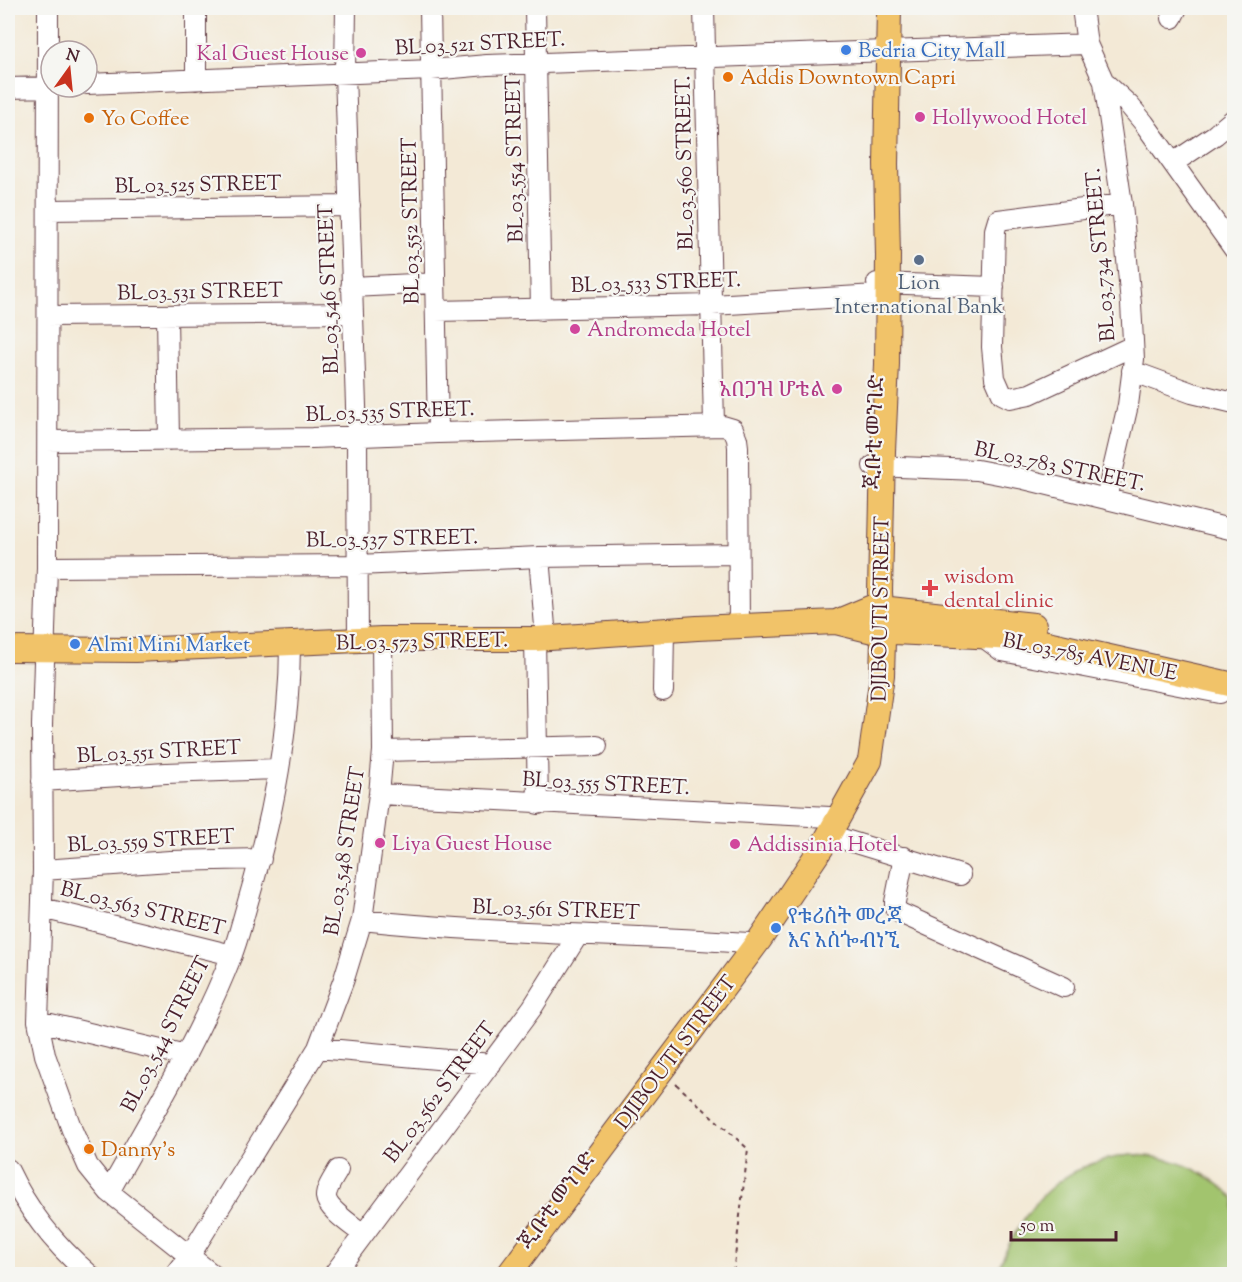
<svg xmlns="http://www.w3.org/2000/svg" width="1242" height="1282" font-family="'Sorts Mill Goudy','Noto Serif Ethiopic',serif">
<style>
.grass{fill:#a2c46e;stroke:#76724c;stroke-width:1.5}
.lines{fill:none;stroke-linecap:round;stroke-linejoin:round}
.minor-casing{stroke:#633d45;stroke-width:22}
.major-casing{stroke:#633d45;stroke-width:26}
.path{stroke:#633d45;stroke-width:2;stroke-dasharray:4.5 4.5;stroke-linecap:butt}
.minor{stroke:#fff;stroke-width:20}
.major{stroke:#f1c369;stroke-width:24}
.shop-dot{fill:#3f7fe0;stroke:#f6f6f2;stroke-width:2}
.hotel-dot{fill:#d1479c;stroke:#f6f6f2;stroke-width:2}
.food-dot{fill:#e8710a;stroke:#f6f6f2;stroke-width:2}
.service-dot{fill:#5c6f8a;stroke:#f6f6f2;stroke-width:2}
.health-dot{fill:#e0444e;stroke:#f6f6f2;stroke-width:2}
.labels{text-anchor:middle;stroke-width:4.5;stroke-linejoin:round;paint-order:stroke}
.street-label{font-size:21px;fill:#4a1f2b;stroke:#f6f6f2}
.shop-label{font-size:21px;fill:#366cbe;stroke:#f6f6f2;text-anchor:start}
.hotel-label{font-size:21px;fill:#b23c85;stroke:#f6f6f2;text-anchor:start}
.food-label{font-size:21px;fill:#c56008;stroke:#f6f6f2;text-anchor:start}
.service-label{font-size:21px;fill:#4e5e75;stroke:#f6f6f2}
.health-label{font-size:21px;fill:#be3a42;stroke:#f6f6f2;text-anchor:start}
</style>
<rect width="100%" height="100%" fill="#f6f6f2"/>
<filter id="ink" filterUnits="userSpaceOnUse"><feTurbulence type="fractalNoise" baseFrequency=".0167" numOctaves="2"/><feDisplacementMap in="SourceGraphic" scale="12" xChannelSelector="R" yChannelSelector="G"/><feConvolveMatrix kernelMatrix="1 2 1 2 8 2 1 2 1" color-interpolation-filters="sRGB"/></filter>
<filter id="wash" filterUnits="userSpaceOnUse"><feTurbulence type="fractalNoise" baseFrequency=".008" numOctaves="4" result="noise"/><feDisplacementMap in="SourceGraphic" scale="24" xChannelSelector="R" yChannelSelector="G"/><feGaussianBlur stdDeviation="1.35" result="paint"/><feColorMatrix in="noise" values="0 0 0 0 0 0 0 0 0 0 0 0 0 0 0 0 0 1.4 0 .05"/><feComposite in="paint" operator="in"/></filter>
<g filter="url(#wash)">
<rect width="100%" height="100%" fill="#f3e9d6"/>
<path class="grass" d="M1130,1155C1171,1155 1205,1169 1234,1198V1274H996C1022,1209 1055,1164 1130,1155Z"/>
</g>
<g filter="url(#ink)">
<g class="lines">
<g class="minor-casing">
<path id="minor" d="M48,8L47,567L42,725L43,870L38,1021L45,1055L72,1130L88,1166L109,1192L212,1274
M196,8V80
M346,8L345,73L357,436L358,641
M430,8L438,433
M535,8L541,310
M704,8L714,424
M1082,8L1087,44L1104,82L1122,204L1131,304L1134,359L1128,405L1106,499
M1172,18L1177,8
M1104,82L1129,105L1144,123L1234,249
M87,84L431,70L487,65L1087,44
M8,88L51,87
M1173,163L1215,135L1234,119
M1122,204L998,220L995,230L992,347L995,378L1002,394L1010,398L1030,394L1133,346
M48,210L350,206
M877,283L994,287
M351,287L435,283
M436,311L712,305L876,295
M167,315L169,440
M48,316L352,313
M1132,371L1192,393L1234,403
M48,441L312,438L438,433L723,426L733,429L737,439L738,447L739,627
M873,466L977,470L1024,479L1234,530
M539,557L546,638
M47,567L357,565L539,557L737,554
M982,636L1002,651L1220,693
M535,639L538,804
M663,691L664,630
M383,751L597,746
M42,781L166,773L278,769
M379,794L830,817
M829,835L960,875
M904,857L895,902V908L900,913L1064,987
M43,870L170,861L261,859
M42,908L232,955
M362,920C491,934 620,934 749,943
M38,1021L186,1056
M318,1048L491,1064
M8,1169C27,1209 55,1245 89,1274
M338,1170C334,1178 326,1188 326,1197C327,1209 353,1226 363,1234
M109,1192C152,1115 199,1039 231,957C238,940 242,922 247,905C272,821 290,732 290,645
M176,1274L189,1257L318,1048L344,979L362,920L379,794L383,751L382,639
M334,1274L532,1008L578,935"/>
</g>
<g class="major-casing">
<path id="major" d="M836,622L872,607L1034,625
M8,649L135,650L382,639H535L697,628L836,622L873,631L1017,638L1038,641L1234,685
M509,1274L760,939L822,847L870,761L882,675L883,641L880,592L883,451L887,364L888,256L886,164L889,8"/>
</g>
<path class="path" d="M676,1084L748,1149L733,1274"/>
<use href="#minor" class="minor"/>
<use href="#major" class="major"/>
</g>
</g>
<g class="shop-dot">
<circle cx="846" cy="50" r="6"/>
<circle cx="75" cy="644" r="6"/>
<circle cx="776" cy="928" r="6"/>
</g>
<g class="hotel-dot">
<circle cx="361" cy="53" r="6"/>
<circle cx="920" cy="117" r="6"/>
<circle cx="575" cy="329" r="6"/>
<circle cx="837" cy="389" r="6"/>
<circle cx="380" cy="843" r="6"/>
<circle cx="735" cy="844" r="6"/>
</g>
<g class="food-dot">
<circle cx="728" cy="77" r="6"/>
<circle cx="89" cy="118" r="6"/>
<circle cx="89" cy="1149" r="6"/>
</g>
<circle class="service-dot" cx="919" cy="260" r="6"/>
<path class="health-dot" d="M927 579h6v6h6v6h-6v6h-6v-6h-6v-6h6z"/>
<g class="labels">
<g class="street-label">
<text transform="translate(480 43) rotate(-3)" y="7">BL_03_521 STREET.</text>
<text transform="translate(514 159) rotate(-91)" y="7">BL_03_554 STREET</text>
<text transform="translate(684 163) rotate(-91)" y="7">BL_03_560 STREET.</text>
<text transform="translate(198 184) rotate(-1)" y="7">BL_03_525 STREET</text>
<text transform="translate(410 221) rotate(-91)" y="7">BL_03_552 STREET</text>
<text transform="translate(1100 255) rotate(-95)" y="7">BL_03_734 STREET.</text>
<text transform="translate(656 282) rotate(-2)" y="7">BL_03_533 STREET.</text>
<text transform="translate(328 289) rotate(-92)" y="7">BL_03_546 STREET</text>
<text transform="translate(200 291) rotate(-1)" y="7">BL_03_531 STREET</text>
<text transform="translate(390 411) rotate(-2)" y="7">BL_03_535 STREET.</text>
<text transform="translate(874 432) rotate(-88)" y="7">ጂቡቲ መንገድ</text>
<text transform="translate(1060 466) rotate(12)" y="7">BL_03_783 STREET.</text>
<text transform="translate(392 538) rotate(-1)" y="7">BL_03_537 STREET.</text>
<text transform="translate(880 609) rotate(-89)" y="7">DJIBOUTI STREET</text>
<text transform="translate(422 641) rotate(-1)" y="7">BL_03_573 STREET.</text>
<text transform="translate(1090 656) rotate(11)" y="7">BL_03_785 AVENUE</text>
<text transform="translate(159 751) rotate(-3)" y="7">BL_03_551 STREET</text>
<text transform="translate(606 783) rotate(3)" y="7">BL_03_555 STREET.</text>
<text transform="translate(151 840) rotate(-3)" y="7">BL_03_559 STREET</text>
<text transform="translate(344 851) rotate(-81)" y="7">BL_03_548 STREET</text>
<text transform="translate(143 908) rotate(14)" y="7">BL_03_563 STREET</text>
<text transform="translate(556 909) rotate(2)" y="7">BL_03_561 STREET</text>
<text transform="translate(165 1034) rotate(-63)" y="7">BL_03_544 STREET</text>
<text transform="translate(675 1052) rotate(-53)" y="7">DJIBOUTI STREET</text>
<text transform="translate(439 1092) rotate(-53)" y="7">BL_03_562 STREET</text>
<text transform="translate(557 1200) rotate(-54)" y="7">ጂቡቲ መንገድ</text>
</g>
<g class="shop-label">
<text x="858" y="57">Bedria City Mall</text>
<text x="87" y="651">Almi Mini Market</text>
<text x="788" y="923">የቱሪስት መረጃ<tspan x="788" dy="24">እና አስጐብነኚ</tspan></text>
</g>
<g class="hotel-label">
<text x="349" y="60" text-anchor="end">Kal Guest House</text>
<text x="932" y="124">Hollywood Hotel</text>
<text x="587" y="336">Andromeda Hotel</text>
<text x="825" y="396" text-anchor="end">አበጋዝ ሆቴል</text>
<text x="392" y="850">Liya Guest House</text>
<text x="747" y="851">Addissinia Hotel</text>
</g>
<g class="food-label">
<text x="740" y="84">Addis Downtown Capri</text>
<text x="101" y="125">Yo Coffee</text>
<text x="101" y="1156">Danny’s</text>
</g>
<g class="service-label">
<text x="919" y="289">Lion<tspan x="919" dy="24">International Bank</tspan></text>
</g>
<g class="health-label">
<text x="944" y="583">wisdom<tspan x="944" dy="24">dental clinic</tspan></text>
</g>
</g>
<rect width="1242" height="1282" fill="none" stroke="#f6f6f2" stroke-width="30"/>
<g transform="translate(69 69) rotate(15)"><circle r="28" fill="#f6f6f2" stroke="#b1a0a2" stroke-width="1.5"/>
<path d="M0-4.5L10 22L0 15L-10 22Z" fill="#c8321e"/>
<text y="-9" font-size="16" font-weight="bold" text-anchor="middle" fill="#4a1f2b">N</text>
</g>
<path d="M1011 1231v9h105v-9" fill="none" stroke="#4a1f2b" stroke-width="3"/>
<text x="1020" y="1231" font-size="18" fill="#4a1f2b" stroke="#f6f6f2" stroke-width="4.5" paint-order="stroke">50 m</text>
</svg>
